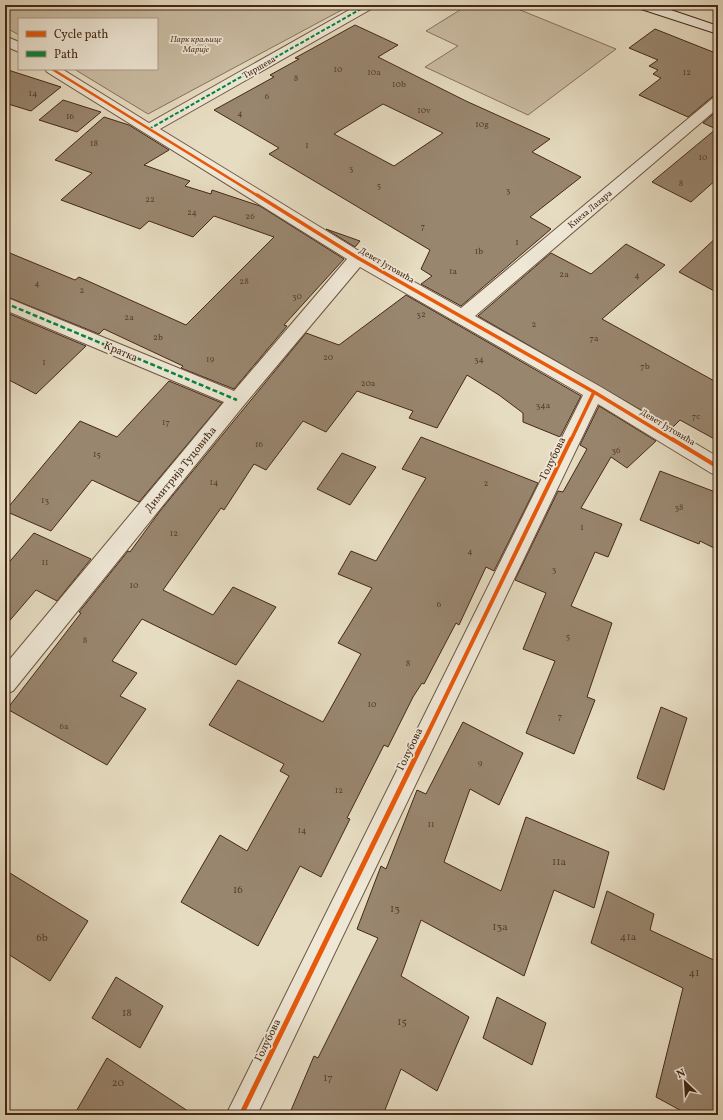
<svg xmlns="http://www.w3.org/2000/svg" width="723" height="1120" font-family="Vollkorn,serif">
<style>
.green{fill:#cbbda4;stroke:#88725e}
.building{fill:#99866f;stroke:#452817;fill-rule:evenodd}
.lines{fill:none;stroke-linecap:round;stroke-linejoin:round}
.street-casing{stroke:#6d5542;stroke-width:2}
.secondary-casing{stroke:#452817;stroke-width:2}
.street{fill:#efe8d7;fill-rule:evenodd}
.secondary{fill:#efe8d7;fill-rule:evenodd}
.quiet-far1{stroke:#00873e;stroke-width:2;stroke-dasharray:4 2;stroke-linecap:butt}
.quiet{stroke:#00873e;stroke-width:2.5;stroke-dasharray:5 2.5;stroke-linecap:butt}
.cycleway-far3-casing{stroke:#efe8d7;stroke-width:4}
.cycleway-far2-casing{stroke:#efe8d7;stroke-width:5.5}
.cycleway-far1-casing{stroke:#efe8d7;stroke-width:6}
.cycleway-casing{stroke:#efe8d7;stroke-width:8}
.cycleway-far3{stroke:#e8590c;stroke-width:2.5}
.cycleway-far2{stroke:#e8590c;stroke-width:3.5}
.cycleway-far1{stroke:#e8590c;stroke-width:4}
.cycleway{stroke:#e8590c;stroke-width:5}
.labels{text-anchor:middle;stroke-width:3.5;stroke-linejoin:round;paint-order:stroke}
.far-park-label{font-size:9px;font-style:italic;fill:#604633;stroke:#efe8d7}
.far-street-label{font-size:9px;fill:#452817;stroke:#efe8d7}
.number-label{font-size:9px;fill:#5a402d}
.street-label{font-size:11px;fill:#452817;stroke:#efe8d7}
.near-number-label{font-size:11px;fill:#5a402d}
</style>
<rect width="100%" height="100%" fill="#e6dcc1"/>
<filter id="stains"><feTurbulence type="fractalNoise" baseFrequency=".005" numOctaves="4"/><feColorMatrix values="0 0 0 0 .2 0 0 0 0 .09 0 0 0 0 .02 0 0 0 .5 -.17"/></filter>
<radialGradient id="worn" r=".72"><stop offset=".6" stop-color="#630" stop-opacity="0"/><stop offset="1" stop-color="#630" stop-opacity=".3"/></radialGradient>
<path class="green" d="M5,5H351L148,114L74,69H157V19H19V35L5,27Z
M468,5H508L616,49L528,115L425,67L458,46L426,31Z"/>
<path class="building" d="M355,25L398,45L378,57L466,101L550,139L532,152L581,177L530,217L551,229L461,306L421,284L432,276L421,269L430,250L269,154L279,148L214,110L274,77L270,75L299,59L295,58ZM383,104L443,133L394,166L334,134Z
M655,29L718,54V96L712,97L688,117L639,95L661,78L653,74L658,70L649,66L658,60L629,48Z
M5,69L61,87L31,111L5,103Z
M63,100L101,112L77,132L39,120Z
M718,110V178L691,202L652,182L716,129L703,123Z
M104,117L129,125L169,150L144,165L190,181L185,186L211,194L212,190L260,206L344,259L284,325L287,326L234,389L181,368L183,366L104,329L99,334L5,296V251L75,280L79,277L186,325L274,237L214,216L193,237L149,221L140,229L61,200L92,173L55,160Z
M326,229L360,241L355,247Z
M718,236V293L679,272Z
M626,244L665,265L602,319L718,383V441L680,420L672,428L478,316L551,253L591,274Z
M406,295L581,396L560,437L523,422V413L499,395L467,375L437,428L409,418L413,411L357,391L326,432L303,421L266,470L254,464L224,510L221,508L163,590L213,615L233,587L276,607L236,665L142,619L112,661L137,673L120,696L146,709L107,765L7,709L81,613L79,612L128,551L130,552L160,511L306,333L339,345Z
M5,312L86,346L36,394L5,378Z
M169,381L222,403L139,502L92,480L51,531L5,511L80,421L117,437Z
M599,406L656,441L627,468L611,457L581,508L622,524L608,557L595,552L571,606L612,623L587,697L595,700L574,754L526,733L555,661L523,649L546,593L515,580L558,491L563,492L587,449L580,445Z
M421,437L538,483L494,571L486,567L459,625L456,623L424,684L422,683L413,697L388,747L384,745L347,818L350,819L321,877L300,866L258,946L181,902L220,835L247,851L289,776L280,771L284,764L209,725L238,680L323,722L361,654L338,643L372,588L338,574L351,551L376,561L426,478L402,469Z
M342,453L376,467L350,505L317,489Z
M660,471L718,493V550L700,541L699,544L640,520Z
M34,533L91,559L57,601L36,590L5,626V567Z
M661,707L687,718L664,790L637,778Z
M463,722L523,753L499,805L470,789L444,862L501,891L526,817L609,852L594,908L554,890L524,976L421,920L401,976L469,1017L437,1091L401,1069L383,1115H289L314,1056L318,1058L378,938L357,929L381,866L386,869L417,790L426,794Z
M5,870L88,921L50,981L5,952Z
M607,891L654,914L650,930L718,962V1115H689L656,1097L683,988L591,943Z
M116,977L163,1006L140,1048L92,1018Z
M497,997L546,1023L532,1065L483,1038Z
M107,1058L194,1115H74Z"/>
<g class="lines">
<g class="street-casing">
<path id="street" d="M358,5H375L373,8L160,129L364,254L461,308L713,98L718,97V108L475,316L601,387L718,457V475L711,473L598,404L257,1115H226L583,395L360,267L244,405L13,691L5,694V665L224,402L5,310V297L234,391L347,259L47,72L45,69H62L149,123Z
M5,36L19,42V52L5,46Z"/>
</g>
<g class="secondary-casing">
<path id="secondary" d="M636,5H656L718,26V34L638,8Z"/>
</g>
<use href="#street" class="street"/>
<use href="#secondary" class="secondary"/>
<path class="quiet-far1" d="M149,129L368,5"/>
<path class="quiet" d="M5,303L237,400"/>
<g class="cycleway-far3-casing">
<path id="cycleway-far3" d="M52,69L258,196"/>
</g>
<g class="cycleway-far2-casing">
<path id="cycleway-far2" d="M257,195L358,258L594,392L673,440
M571,440L594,392"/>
</g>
<g class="cycleway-far1-casing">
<path id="cycleway-far1" d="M672,439L718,467
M423,743L571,439"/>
</g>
<g class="cycleway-casing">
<path id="cycleway" d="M241,1115L423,742"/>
</g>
<use href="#cycleway-far3" class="cycleway-far3"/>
<use href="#cycleway-far2" class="cycleway-far2"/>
<use href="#cycleway-far1" class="cycleway-far1"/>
<use href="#cycleway" class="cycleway"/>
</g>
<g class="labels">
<g class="far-park-label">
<text x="196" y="42">Парк краљице<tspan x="196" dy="10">Марије</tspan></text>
</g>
<g class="far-street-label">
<text transform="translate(259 67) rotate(-30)" y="3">Тиршева</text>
<text transform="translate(590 209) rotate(-40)" y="3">Кнеза Лазара</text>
<text transform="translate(387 265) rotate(30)" y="3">Девет Југовића</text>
<text transform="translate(668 427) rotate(31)" y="3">Девет Југовића</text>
</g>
<g class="number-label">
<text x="338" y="72">10</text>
<text x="374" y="75">10a</text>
<text x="687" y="75">12</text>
<text x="296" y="81">8</text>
<text x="399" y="87">10b</text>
<text x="33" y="96">14</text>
<text x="267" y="99">6</text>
<text x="424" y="113">10v</text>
<text x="240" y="116">4</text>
<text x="70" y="119">16</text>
<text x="482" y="127">10g</text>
<text x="94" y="146">18</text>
<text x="307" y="148">1</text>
<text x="703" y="160">10</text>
<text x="351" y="171">3</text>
<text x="681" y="186">8</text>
<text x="379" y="188">5</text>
<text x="508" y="193">3</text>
<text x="150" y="202">22</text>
<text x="192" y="215">24</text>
<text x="250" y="219">26</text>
<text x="423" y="229">7</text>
<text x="517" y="245">1</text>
<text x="479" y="254">1b</text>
<text x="453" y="274">1a</text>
<text x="564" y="277">2a</text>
<text x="637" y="278">4</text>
<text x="244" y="284">28</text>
<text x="37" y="286">4</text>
<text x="82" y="293">2</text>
<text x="297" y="299">30</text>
<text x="421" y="317">32</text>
<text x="129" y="320">2a</text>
<text x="534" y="327">2</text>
<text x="158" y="340">2b</text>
<text x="594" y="341">7a</text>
<text x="328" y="360">20</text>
<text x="210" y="362">19</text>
<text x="479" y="362">34</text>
<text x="44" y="365">1</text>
<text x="645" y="369">7b</text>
<text x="368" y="386">20a</text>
<text x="543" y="408">34a</text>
<text x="696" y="419">7c</text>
<text x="166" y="425">17</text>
<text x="259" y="447">16</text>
<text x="616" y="453">36</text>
<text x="97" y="457">15</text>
<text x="214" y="485">14</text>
<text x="486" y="486">2</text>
<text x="45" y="503">13</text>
<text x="679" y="510">38</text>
<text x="582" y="530">1</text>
<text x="174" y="536">12</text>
<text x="470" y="554">4</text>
<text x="45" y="565">11</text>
<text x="554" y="572">3</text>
<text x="134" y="588">10</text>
<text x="439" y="607">6</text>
<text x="568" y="639">5</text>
<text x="85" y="643">8</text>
<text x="408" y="666">8</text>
<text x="372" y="707">10</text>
<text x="560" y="719">7</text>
<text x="64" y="729">6a</text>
<text x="480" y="766">9</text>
<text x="339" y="793">12</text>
<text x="431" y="827">11</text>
<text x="302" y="833">14</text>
</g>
<g class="street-label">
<text transform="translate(121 351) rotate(23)" y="4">Кратка</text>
<text transform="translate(552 458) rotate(-64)" y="4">Голубова</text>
<text transform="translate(180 469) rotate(-51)" y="4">Димитрија Туцовића</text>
<text transform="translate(409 749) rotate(-64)" y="4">Голубова</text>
<text transform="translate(267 1040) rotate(-64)" y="4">Голубова</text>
</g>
<g class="near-number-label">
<text x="559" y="865">11a</text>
<text x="238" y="893">16</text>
<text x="395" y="912">13</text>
<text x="500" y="930">13a</text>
<text x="628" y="940">41a</text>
<text x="42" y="941">6b</text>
<text x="694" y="976">41</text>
<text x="127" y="1016">18</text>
<text x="402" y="1025">15</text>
<text x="328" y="1081">17</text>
<text x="118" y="1086">20</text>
</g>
</g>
<rect width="723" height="1120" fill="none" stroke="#e6dcc1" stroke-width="20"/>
<rect x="6" y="6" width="711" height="1108" fill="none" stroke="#452817" stroke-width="2"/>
<rect x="10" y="10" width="703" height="1100" fill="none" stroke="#452817"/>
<rect x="18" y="18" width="140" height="52" fill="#efe8d7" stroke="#ab9b8a"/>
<rect x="26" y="31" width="20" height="6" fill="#e8590c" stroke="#ab9b8a"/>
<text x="54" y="38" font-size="12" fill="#452817">Cycle path</text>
<rect x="26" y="51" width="20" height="6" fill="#00873e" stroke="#ab9b8a"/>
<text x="54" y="58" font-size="12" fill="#452817">Path</text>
<g transform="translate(685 1082) rotate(335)" stroke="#efe8d7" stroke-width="3" paint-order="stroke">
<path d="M0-3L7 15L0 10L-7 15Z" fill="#452817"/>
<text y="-6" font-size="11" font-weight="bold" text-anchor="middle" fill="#452817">N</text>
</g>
<rect width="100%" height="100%" filter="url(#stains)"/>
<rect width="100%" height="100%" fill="url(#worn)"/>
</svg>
